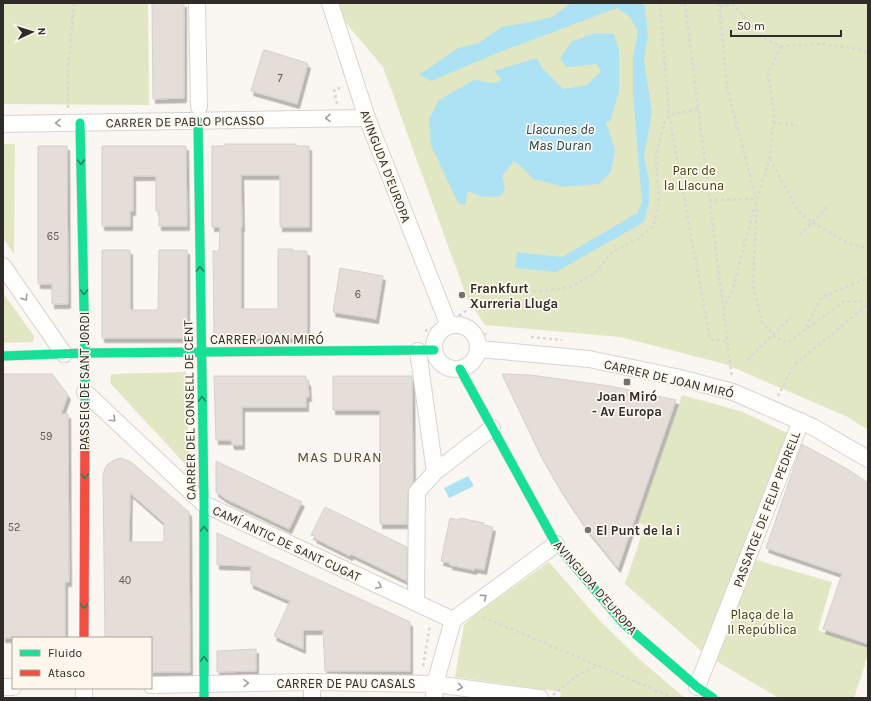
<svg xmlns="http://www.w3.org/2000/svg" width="871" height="701" font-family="Karla,sans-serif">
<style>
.green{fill:#e2e7c3}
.water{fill:#ace2f4}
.building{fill:#e5ddd7;stroke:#d4d1cd;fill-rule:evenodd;filter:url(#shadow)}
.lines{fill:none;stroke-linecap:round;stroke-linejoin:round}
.street-casing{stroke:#d7d4d0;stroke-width:18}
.fast-casing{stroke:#d7d4d0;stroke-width:10}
.jam-casing{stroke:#d7d4d0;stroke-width:10}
.path{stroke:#d9d7d6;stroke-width:2.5;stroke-dasharray:3 3;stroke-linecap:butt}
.street{stroke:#fefefd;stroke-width:16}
.fast{stroke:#16e098;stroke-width:9}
.jam{stroke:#f24e42;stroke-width:9}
.oneway{stroke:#a09f9d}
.oneway2{stroke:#228660}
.poi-dot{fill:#75726e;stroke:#fef7ed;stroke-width:1.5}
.labels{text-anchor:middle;stroke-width:3.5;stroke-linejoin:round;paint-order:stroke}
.number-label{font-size:11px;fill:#5e5956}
.street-label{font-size:13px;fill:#2e2b28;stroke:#fef7ed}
.park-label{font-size:13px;fill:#373f0e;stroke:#fef7ed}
.poi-label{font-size:13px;font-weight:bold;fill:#2e2b28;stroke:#fef7ed;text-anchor:start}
.water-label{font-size:14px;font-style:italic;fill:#1e434f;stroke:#fef7ed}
.neighbourhood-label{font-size:14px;letter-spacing:1px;fill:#514a43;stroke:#fef7ed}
</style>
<defs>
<filter id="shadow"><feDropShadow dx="2.5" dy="4.5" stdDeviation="0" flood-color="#0004"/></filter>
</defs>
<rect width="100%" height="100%" fill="#faf6f1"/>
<path class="green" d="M3,3H148L149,105L3,104Z
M329,3H868V430L848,417L725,364L620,337L485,325L467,298L383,67Z
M3,144H15L14,254L3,238Z
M3,293L34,336L33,342L3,343Z
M186,372L189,455L185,464L110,383L111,374Z
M682,395L743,412L800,439L756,560L832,582L818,630L868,649V655L854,698H779L706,655L625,584L645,525L638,523Z
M549,562L601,622L638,658L685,698H560L561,692L455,677L464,625L477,613Z"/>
<path class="water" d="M571,3H641L645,6L648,36L644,61L652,112L644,156L649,181V203L644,222L556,272L515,268L517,252L562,257L637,213L642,203L633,95V58L638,31L630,17L617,8L495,54L431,81L419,75L458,48L479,43L502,27L530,22L552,17Z
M595,33L614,34L619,51V92L610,121L606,122L615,149L611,172L599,184L564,187L533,179L522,167L514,161L502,176L505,189L501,196L482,197L468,191L465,205L458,203L431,145L429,119L439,100L474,80L494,83L502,80L494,71L537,58L542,68L563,89L587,85L601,71L597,64L567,67L560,59L571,42Z
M468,476L474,486L449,498L444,488Z"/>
<path class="building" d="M152,3H184V98L153,99Z
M265,50L307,63L308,64L297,104L251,91L263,51Z
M225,144H296V146H309V227H280V175H241L242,227H241V309H278V249H293V251H307V338H214L213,251H219L220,227H212V146H225Z
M38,146H67L68,304H52V284H38Z
M102,146H186L187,226H159V211H156V176H133V211H130V226H102Z
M102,250H130V310H158L159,250H187V338H102Z
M340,268L383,276L376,319L333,312Z
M3,374H52L68,395L61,414H68L69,582H65V638H3Z
M502,374L531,375L610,386L676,400L618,568L588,531L559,487L541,456Z
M214,376H306V381H308L309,397H306V407H242V445H232L231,440H216Z
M333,376H412L413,483L408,492L407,524H380V410H333Z
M802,444L849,470L868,483V644L823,629L842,574L766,548Z
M121,458L131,462L189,512L190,672H151V638H105L103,475L105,468L108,464L114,460ZM130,493L164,523V542H129Z
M216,461L302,502L289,529L226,499L216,492Z
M325,507L407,547V581L351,554L350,556L314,538L315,536L311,535Z
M450,518L459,520L460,518L484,523L483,525L493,527L484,570L475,568L474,570L450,565V563L441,561Z
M217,533L410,622V671H325L323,630H303V649L274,636L290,601L251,584V566L217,565Z
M256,649V671L217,672V651Z"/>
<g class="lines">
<g class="street-casing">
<path id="street" d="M197,3L199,107
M330,3L367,118L449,326
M3,124L367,118
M3,266L64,354
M434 347a22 22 0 1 1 44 0a22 22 0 1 1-44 0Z
M479,349L589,359L676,377L733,392L813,427L868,459
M418,351L435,472
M85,392L204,504L453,620
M416,603L417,492L435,472L492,428
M312,682V698
M151,685L312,682L435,684L540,698
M3,687H13
M697,687L801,421
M84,698V688
M434,698L435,684L453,620L556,544"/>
</g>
<g class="fast-casing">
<path id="fast" d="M198,121L204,504V698
M80,123L85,353V409
M3,356L85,353L434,350
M460,369L556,544L624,624L697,687L713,698"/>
</g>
<g class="jam-casing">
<path id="jam" d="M84,638L85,409"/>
</g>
<path class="path" d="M685,3L732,378
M719,3L727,87L756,198
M720,7L733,4L766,40L781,46L824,44L862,50L868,53
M781,46L768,73L774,112L770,158L757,199L753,284L762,322L775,337L788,343L806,329L843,302L868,301
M337,104L334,90L342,87
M68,108V71L74,3
M698,109L669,115L710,339L727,341
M773,122L798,126
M770,159L798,211L812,222L844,241L868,249
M709,200L757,199
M800,235L830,204
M723,309L732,292L755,205
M459,316L495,288L543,291L570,287L594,274L612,252L638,239L653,226L659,205L656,157L664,123L669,115L660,3
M464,322L478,331L485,333L486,335
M806,327L822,297L868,278
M425,331L435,327
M531,337L562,340
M747,360L791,317
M778,396L793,366L868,304
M483,617L674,698
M423,666L430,625
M553,695L579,674L599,666"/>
<use href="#street" class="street"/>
<use href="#fast" class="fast"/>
<use href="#jam" class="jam"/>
</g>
<defs><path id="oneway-chevron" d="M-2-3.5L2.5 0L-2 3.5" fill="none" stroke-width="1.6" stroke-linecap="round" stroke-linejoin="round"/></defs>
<g class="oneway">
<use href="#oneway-chevron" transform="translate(328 118) rotate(179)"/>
<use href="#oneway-chevron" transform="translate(58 123) rotate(179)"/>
<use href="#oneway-chevron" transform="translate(25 298) rotate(55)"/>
<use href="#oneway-chevron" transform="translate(113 419) rotate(43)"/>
<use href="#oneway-chevron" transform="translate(379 586) rotate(25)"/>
<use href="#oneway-chevron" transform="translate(484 597) rotate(-36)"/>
<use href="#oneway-chevron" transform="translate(246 683) rotate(-1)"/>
<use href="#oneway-chevron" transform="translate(460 687) rotate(7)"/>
</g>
<g class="oneway2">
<use href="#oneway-chevron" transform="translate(81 162) rotate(89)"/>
<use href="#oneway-chevron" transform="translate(200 269) rotate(-91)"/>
<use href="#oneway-chevron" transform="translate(84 292) rotate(89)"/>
<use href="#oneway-chevron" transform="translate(202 399) rotate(-91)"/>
<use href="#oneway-chevron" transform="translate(85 476) rotate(90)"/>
<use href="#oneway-chevron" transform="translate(204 529) rotate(-90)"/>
<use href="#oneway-chevron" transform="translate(84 606) rotate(90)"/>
<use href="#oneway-chevron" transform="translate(204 659) rotate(-90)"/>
</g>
<g class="poi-dot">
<circle cx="462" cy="295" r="4"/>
<rect x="623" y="378" width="8" height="8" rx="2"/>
<circle cx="588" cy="530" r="4"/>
</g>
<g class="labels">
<g class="number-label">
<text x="280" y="82">7</text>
<text x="53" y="240">65</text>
<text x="358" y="298">6</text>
<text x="46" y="440">59</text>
<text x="14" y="531">52</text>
<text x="125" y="584">40</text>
</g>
<g class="street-label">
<text transform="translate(185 121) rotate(-1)" y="5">CARRER DE PABLO PICASSO</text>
<text transform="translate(386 166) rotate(69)" y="5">AVINGUDA D'EUROPA</text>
<text x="267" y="344">CARRER JOAN MIRÓ</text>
<text transform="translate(669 378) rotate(13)" y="5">CARRER DE JOAN MIRÓ</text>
<text transform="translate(84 381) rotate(-90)" y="5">PASSEIG DE SANT JORDI</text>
<text transform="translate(189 410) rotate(-91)" y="5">CARRER DEL CONSELL DE CENT</text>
<text transform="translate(766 509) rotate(-69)" y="5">PASSATGE DE FELIP PEDRELL</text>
<text transform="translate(287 543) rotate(25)" y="5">CAMÍ ANTIC DE SANT CUGAT</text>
<text transform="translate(596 587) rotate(49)" y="5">AVINGUDA D'EUROPA</text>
<text x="346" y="688">CARRER DE PAU CASALS</text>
</g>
<g class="park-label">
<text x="694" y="175">Parc de<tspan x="694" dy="15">la Llacuna</tspan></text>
<text x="762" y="619">Plaça de la<tspan x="762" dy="15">II República</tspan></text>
</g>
<g class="poi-label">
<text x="470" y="293">Frankfurt<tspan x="470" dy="15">Xurreria Lluga</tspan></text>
<text x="627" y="401" text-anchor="middle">Joan Miró<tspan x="627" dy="15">- Av Europa</tspan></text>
<text x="596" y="535">El Punt de la i</text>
</g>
<g class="water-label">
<text x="560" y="134">Llacunes de<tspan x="560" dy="16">Mas Duran</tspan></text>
</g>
<g class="neighbourhood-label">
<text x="340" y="462">MAS DURAN</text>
</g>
</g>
<rect width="871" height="701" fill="none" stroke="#2e2b28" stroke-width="8"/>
<rect x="12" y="637" width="140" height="52" fill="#fef7ed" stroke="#aba59e"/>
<rect x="20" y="650" width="20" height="6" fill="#16e098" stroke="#aba59e"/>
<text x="48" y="657" font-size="12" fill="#2e2b28">Fluido</text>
<rect x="20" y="670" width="20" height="6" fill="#f24e42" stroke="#aba59e"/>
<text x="48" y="677" font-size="12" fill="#2e2b28">Atasco</text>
<g transform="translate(32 32) rotate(86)" stroke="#fef7ed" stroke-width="3" paint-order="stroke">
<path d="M0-3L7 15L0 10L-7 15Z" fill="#2e2b28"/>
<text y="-6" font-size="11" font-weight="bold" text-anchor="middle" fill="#2e2b28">N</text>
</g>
<path d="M731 30v6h110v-6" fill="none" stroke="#2e2b28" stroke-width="2"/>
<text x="737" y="30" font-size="12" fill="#2e2b28" stroke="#fef7ed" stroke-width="3" paint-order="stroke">50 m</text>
</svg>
